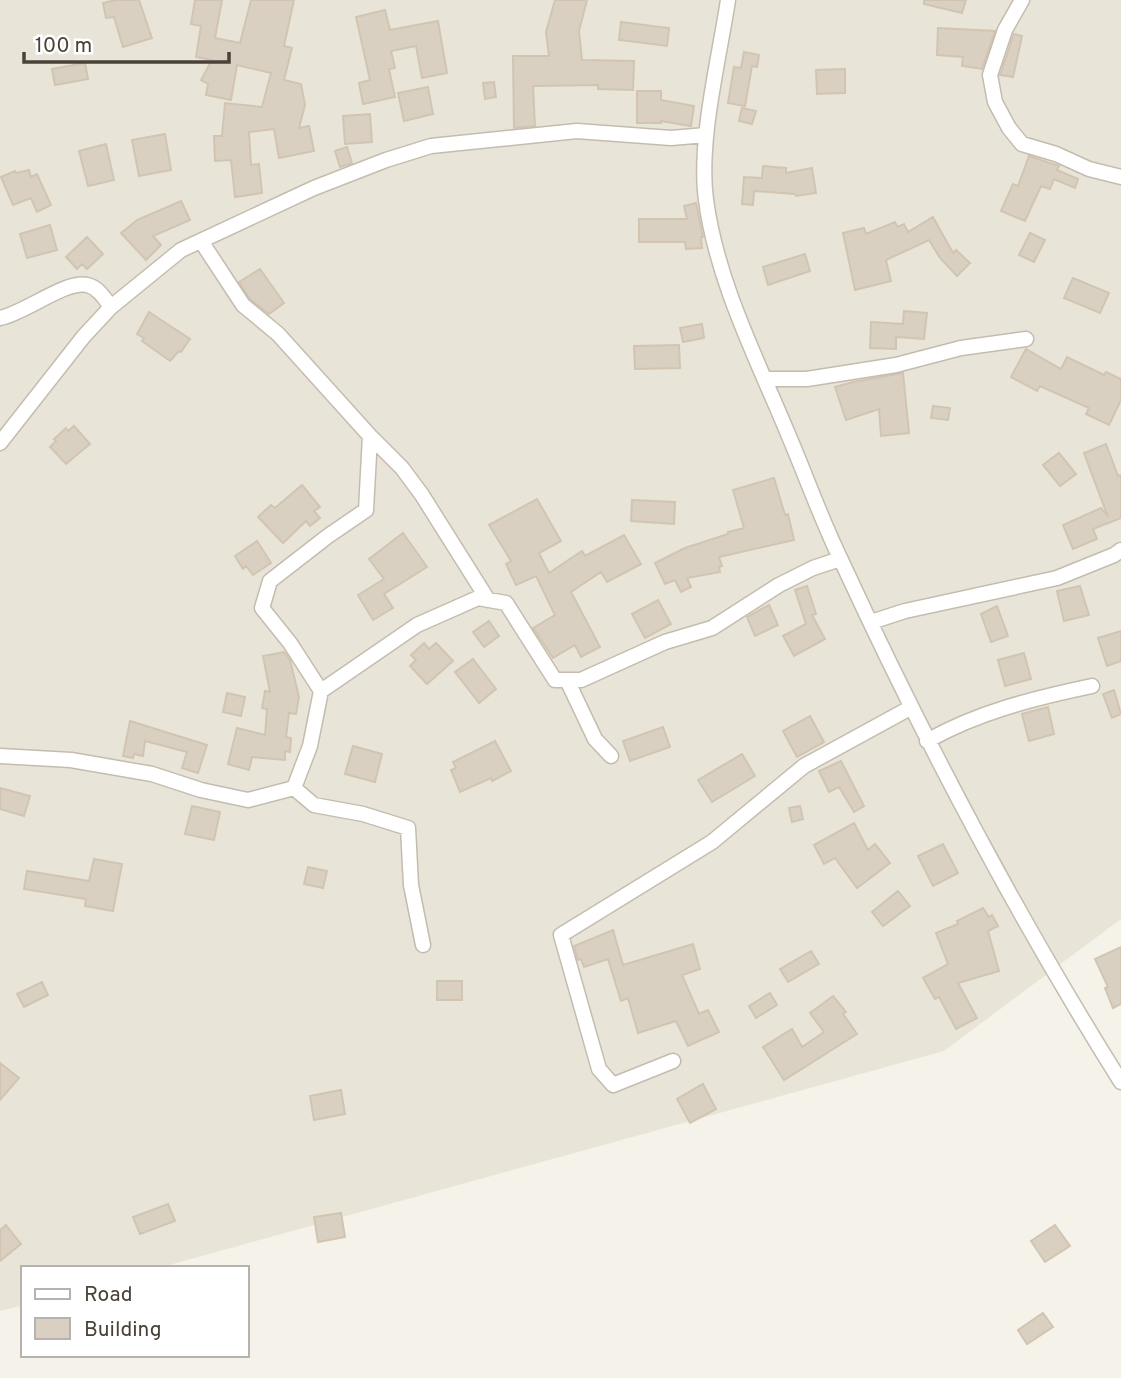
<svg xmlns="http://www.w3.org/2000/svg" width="1121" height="1378" font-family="Overpass,sans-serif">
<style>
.residential{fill:#e9e4d8}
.building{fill:#dad0c2;stroke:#d1c5b2;stroke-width:2}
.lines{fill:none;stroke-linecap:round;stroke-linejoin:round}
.minor-casing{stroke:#c4bcaf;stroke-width:17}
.minor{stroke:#fff;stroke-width:14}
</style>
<rect width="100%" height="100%" fill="#f5f2ea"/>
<path class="residential" d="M0,0H1121V919L944,1051L158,1268H23V1305L0,1311Z"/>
<path class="building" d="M116,0H139L152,38L123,47L114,17L106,18L103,3Z
M195,0H222L215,38L240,43L251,0H294L284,46L292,48L284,80L301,84L305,105L299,128L309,126L314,151L279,158L274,129L249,132L251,165L259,164L262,193L235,197L231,160L215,161L214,136H222L225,103L262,107L271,73L237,65L231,100L206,95L208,84L201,80L212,60L196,57L201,26L191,24Z
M555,0H587L579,31L582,60L634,61L633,90L598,89V85L533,86L535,126L514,128L513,56H549L546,32Z
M924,0H966L962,13L924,4Z
M385,10L390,30L438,21L447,73L422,78L416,46L391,51L395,68L389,69L395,97L363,104L359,83L370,80L356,17Z
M621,22L669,28L667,46L619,40Z
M938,28L995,31L982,69L962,66L963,57L937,55Z
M1014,34L1022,36L1013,77L1000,75Z
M744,52L759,55L757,67L752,66L745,106L728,103L734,67L741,68Z
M85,63L88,79L55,85L52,69Z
M845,69V93L817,94L816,70Z
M494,82L496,97L485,99L483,83Z
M428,87L433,114L404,121L398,93Z
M637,91H661V100L694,106L691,126L661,121V123H637Z
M742,108L756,111L752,124L739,121Z
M370,114L372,142L345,144L343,116Z
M165,134L171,170L139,176L132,140Z
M106,144L114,180L88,186L79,151Z
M347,147L352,163L340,167L335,151Z
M1029,156L1059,166L1057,170L1078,179L1075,188L1054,179L1050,189L1041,186L1025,221L1001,211L1013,184L1018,186Z
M763,166L786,168V173L812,168L816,193L796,196L795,194L754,191L753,205L742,204L744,177L762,178Z
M29,170L31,177L37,174L51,205L37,212L31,198L13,205L1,177L15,171L16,173Z
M181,201L190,220L153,236L161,245L146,260L121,233L137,220Z
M696,203L703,237H701L702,248L686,249L685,242H639V219H687L684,206Z
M933,217L953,253L956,250L970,263L957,276L940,258L929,240L886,260L891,281L855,290L843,233L864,228L866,234L895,222L897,227L904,224L908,232Z
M50,225L57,250L27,258L20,234Z
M1030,233L1045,240L1034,262L1019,255Z
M87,237L103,254L87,269L82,264L77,269L66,257Z
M805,254L810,271L768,285L763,267Z
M260,269L284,303L269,314L250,299L239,282Z
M1073,278L1109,293L1100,313L1064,298Z
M904,311L927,313L924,339L896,337V349L870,348L871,322L903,324Z
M149,312L190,339L181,352L179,351L170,361L142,341L144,338L137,334Z
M702,324L704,338L683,342L680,328Z
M679,345L680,368L635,369L634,346Z
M1026,349L1061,369L1067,357L1104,375L1106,372L1121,379V400L1109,425L1086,414L1089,408L1040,386L1037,391L1011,377Z
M903,373L909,433L881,436L879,409L846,420L835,387L853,382Z
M933,406L950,408L948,420L931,418Z
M74,426L90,444L66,464L50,447L56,441L54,439L66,428L68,431Z
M1106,444L1118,476L1121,475V518L1093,529L1097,539L1073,549L1063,525L1101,508L1108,517L1084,453Z
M1059,453L1076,474L1060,486L1043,465Z
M774,478L785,515L788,514L794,540L719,557L722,566L719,567L720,572L687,578L691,587L681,592L675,580L665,584L655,563L685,548L728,534V532L744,528L733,490Z
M302,485L320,507L314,511L320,518L310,526L306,521L283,543L258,517L271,505L275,508Z
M537,499L561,541L539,553L549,573L582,551L585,556L624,535L641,564L607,582L601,572L571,592L600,647L581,657L575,645L553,658L533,628L555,615L536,576L516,585L506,564L511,561L489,525Z
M632,500L675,502L674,524L631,521Z
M403,533L427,567L384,594L393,608L373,620L358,595L384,579L369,559Z
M257,541L271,563L253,575L246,566L243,569L235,556Z
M807,586L816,614L812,615L825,639L794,656L783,636L806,624L795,590Z
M1080,586L1089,615L1064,621L1057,591Z
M658,600L671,624L645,638L632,614Z
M769,605L778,625L755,636L747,617Z
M997,606L1008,636L991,642L981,614Z
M489,621L499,636L484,647L473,632Z
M1121,631V661L1107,666L1098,638Z
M424,643L429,649L436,643L453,661L427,684L410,666L416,660L411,655Z
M284,652L290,660L299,697L296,714L289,713L286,737L291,738L290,752L285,751V760L252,757L249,770L228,764L237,728L265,735L267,709L262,708L265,691L270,692L263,656Z
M1024,653L1031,679L1005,686L998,660Z
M473,659L496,689L479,703L455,672Z
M1114,690L1121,714L1112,718L1103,694Z
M227,693L245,697L241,716L223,712Z
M1048,707L1054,734L1029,741L1022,714Z
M810,716L824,742L797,757L783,731Z
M130,721L207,745L198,773L182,768L187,752L145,741L143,756L134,754L133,758L123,756Z
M663,727L670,747L630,761L623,741Z
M495,741L511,771L492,781L491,778L460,792L451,770L456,768L453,762Z
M353,746L382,754L375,782L345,774Z
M742,754L755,776L712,802L698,780Z
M841,761L864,806L854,812L839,787L829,792L819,771Z
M0,788L30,796L24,816L0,809Z
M192,806L220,812L214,840L185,834Z
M800,806L803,819L792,822L789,808Z
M854,823L868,850L875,844L890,863L857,888L835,858L824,864L814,845Z
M943,844L958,873L933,886L918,856Z
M94,859L122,864L113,911L85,906L86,899L24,889L27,871L89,881Z
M308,867L327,871L323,888L304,884Z
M898,891L910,906L883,926L872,912Z
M983,908L989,917L992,915L998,926L988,931L999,971L958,983L977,1018L956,1029L939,997L935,999L923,978L948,964L936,933L958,924L957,921Z
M613,930L623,965L693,944L700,969L682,975L699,1014L708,1010L719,1032L688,1046L676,1021L638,1033L628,998L621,1001L608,959L584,967L581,959L578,960L574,946Z
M1121,947V1004L1113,1008L1105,988L1108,987L1095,959Z
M811,951L819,964L788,982L780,969Z
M437,981H462V1000H437Z
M42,982L48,995L24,1007L17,994Z
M770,993L777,1005L756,1018L749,1006Z
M833,996L846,1012L843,1014L857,1034L784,1080L763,1047L792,1029L802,1047L824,1032L810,1013Z
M0,1063L19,1078L0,1100Z
M703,1084L716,1109L690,1123L677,1099Z
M341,1090L345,1114L314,1120L310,1096Z
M168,1204L175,1221L140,1234L133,1217Z
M341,1213L345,1237L318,1242L314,1217Z
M6,1225L21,1244L0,1261V1230Z
M1055,1225L1070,1246L1045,1262L1031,1241Z
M1043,1313L1053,1327L1027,1344L1018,1330Z"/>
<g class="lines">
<g class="minor-casing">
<path id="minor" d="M728,0C719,60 698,141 706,200C717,282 757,359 788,434C806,476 821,519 841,560C924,740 1016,915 1121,1082
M1022,0L1005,30L990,75L995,102L1009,128L1022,144L1056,154L1089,169L1121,177
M201,241L243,305L278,334L370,436L366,510L328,536L270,581L262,608L290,643L321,691
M0,318C25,313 66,280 87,285C98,287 105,299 111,307
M765,379H807L896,365L961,348L1026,339
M370,436L402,468L422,495L488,600
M0,443L84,336L111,307L181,250L314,188L386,160L431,146L577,131L671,138L706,135
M871,622L905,611L1057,578L1114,555L1121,550
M567,680L595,739L611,756
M927,741C978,712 1035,698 1092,686
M0,756L71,760L152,774L201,790L248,800L294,788L310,746L321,691L417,625L478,598L506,603L555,680H581L665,642L712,628L779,585L813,568L840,559
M294,788L314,805L363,814L408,828L411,885L423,945
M673,1061L613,1085L599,1069L561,935L712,842L804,766L910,708"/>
</g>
<use href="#minor" class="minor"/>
</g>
<rect x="21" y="1266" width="228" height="91" fill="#ffffff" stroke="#b6b3af" stroke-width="2"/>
<rect x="35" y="1289" width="35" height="10" fill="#ffffff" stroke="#b6b3af" stroke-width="2"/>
<text x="84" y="1301" font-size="21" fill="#494238">Road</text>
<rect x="35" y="1318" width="35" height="21" fill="#dad0c2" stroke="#b6b3af" stroke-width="2"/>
<text x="84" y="1336" font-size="21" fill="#494238">Building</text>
<path d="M24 52v10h205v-10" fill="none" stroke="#494238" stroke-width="3.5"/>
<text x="35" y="52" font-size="21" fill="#494238" stroke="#ffffff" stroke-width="5" paint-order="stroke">100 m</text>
</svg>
